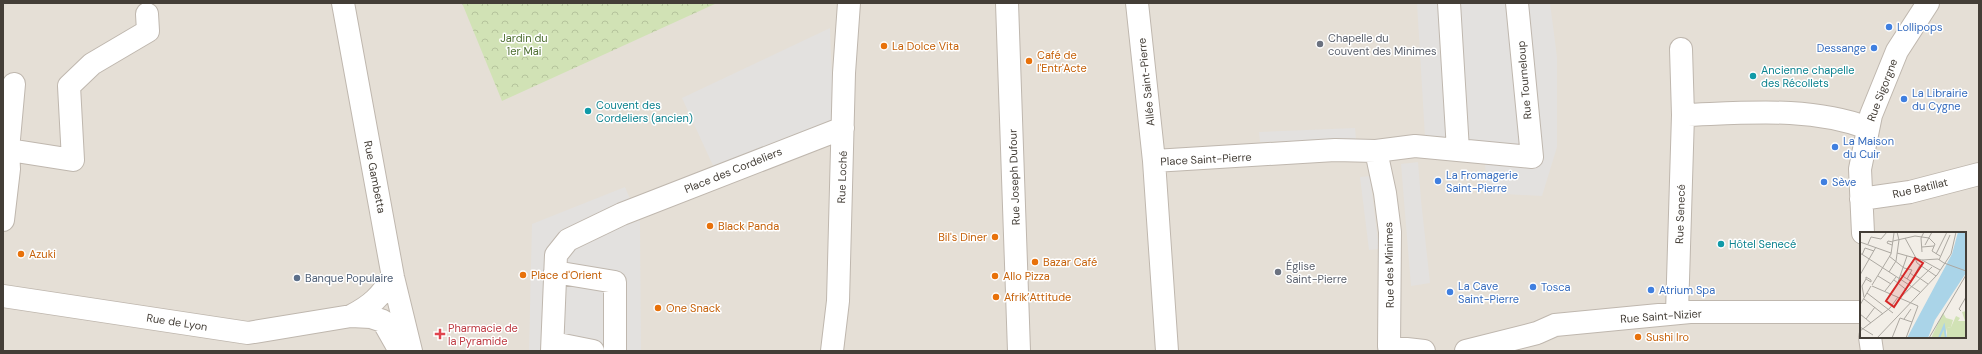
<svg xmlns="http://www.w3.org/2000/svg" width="1982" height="354" font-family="'DM Sans',sans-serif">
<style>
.residential{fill:#e5dfd6;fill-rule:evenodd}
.park{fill:url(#park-crowns)}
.parking{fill:#e3e1df}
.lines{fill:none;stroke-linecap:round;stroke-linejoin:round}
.minor-casing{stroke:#bfb7ae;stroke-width:24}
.minor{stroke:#fff;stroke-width:22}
.shop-dot{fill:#3f7fe0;stroke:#fff;stroke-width:1.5}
.worship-dot{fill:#6b7280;stroke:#fff;stroke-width:1.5}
.food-dot{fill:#e8710a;stroke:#fff;stroke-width:1.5}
.culture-dot{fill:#0f9aa8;stroke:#fff;stroke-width:1.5}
.service-dot{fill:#5c6f8a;stroke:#fff;stroke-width:1.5}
.health-dot{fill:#e0444e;stroke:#fff;stroke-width:1.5}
.labels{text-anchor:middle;stroke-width:3;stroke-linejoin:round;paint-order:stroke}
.shop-label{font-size:11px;fill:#366cbe;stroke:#fff;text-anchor:start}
.park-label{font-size:11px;fill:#4e6f31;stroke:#fff}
.worship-label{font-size:11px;fill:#5b616d;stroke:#fff;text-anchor:start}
.food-label{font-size:11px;fill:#c56008;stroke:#fff;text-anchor:start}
.culture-label{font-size:11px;fill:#0d838f;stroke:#fff;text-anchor:start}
.street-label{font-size:11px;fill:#443e37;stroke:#fff}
.service-label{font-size:11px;fill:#4e5e75;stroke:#fff;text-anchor:start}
.health-label{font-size:11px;fill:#be3a42;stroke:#fff;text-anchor:start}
.inset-river{fill:none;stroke:#aad4e8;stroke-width:2}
.inset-road{fill:none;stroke:#aca8a1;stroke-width:1}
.view{fill:#d62828;fill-opacity:0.15;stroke:#d62828;stroke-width:2}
.inset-edge{fill:none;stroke:#443e37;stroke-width:2}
</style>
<defs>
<pattern id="park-crowns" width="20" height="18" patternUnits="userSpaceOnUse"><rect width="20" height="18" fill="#d1e2b5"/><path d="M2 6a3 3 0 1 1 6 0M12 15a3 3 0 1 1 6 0" fill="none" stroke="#b5c39c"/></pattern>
</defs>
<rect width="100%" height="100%" fill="#f2eee7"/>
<path class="residential" d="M3,3H1979V351H3ZM1861,233H1965V337H1861Z"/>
<path class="park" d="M462,3H717L502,101Z"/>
<path class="parking" d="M1417,3H1550L1557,57V147L1542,196L1487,193L1485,164L1426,154Z
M830,28L834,130L721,183L682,98Z
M1355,128L1356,139L1260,142L1259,132Z
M1418,162L1421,200L1430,283L1411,286L1401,164Z
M1370,176L1379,249L1369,250L1360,177Z
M625,187L640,222L641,351H529L532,224Z"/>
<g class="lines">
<g class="minor-casing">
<path id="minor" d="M343,3L393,277L411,351
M1007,3L1019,351
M1137,3L1154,161L1167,351
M1449,3L1458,150
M1681,49L1683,115
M3,149L73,160L69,86L92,64L148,31L147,14
M1376,151L1385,193L1390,232L1389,347L1424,351
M1154,161L1335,150L1376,151L1415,146L1532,157L1517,3
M1861,199L1910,192L1979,174
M3,220L9,169L8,150L14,84
M1863,233L1860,169L1871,115L1897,51L1928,3
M555,272L615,282V351
M3,296L248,333L351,316L371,317L383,321L400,351
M1677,313L1683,115C1745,113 1809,106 1868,128
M351,316C372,305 380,297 393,277
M1870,337L1872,351
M553,343L593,351
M552,351L556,255L568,240L622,214L843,128
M832,351L838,301L844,73L849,3
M1466,351L1537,333L1555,325L1690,312H1861"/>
</g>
<use href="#minor" class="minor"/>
</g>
<g class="shop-dot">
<circle cx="1889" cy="27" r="4"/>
<circle cx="1874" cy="48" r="4"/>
<circle cx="1904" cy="99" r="4"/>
<circle cx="1835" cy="147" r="4"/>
<circle cx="1438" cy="181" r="4"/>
<circle cx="1824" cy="182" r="4"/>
<circle cx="1533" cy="287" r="4"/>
<circle cx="1651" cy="290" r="4"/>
<circle cx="1450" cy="292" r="4"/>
</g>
<g class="worship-dot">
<circle cx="1320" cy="44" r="4"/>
<circle cx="1278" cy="272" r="4"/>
</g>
<g class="food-dot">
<circle cx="884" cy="46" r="4"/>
<circle cx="1029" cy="61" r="4"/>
<circle cx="710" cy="226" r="4"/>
<circle cx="995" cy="237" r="4"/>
<circle cx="21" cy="254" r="4"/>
<circle cx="1035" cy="262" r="4"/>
<circle cx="523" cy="275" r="4"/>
<circle cx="995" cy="276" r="4"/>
<circle cx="996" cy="297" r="4"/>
<circle cx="658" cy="308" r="4"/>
<circle cx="1638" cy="337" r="4"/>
</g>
<g class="culture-dot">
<circle cx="1753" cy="76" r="4"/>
<circle cx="588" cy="111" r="4"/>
<circle cx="1721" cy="244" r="4"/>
</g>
<circle class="service-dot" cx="297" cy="278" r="4"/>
<path class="health-dot" d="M438 328h4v4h4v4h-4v4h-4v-4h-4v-4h4z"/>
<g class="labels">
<g class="shop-label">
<text x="1897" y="31">Lollipops</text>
<text x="1866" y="52" text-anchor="end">Dessange</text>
<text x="1912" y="97">La Librairie<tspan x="1912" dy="13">du Cygne</tspan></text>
<text x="1843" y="145">La Maison<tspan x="1843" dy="13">du Cuir</tspan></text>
<text x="1446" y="179">La Fromagerie<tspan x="1446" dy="13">Saint-Pierre</tspan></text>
<text x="1832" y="186">Sève</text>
<text x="1458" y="290">La Cave<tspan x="1458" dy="13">Saint-Pierre</tspan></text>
<text x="1541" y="291">Tosca</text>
<text x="1659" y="294">Atrium Spa</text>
</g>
<g class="park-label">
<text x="524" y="42">Jardin du<tspan x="524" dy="13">1er Mai</tspan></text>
</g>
<g class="worship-label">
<text x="1328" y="42">Chapelle du<tspan x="1328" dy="13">couvent des Minimes</tspan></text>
<text x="1286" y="270">Église<tspan x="1286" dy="13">Saint-Pierre</tspan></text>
</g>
<g class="food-label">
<text x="892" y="50">La Dolce Vita</text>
<text x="1037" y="59">Café de<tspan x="1037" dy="13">l'Entr'Acte</tspan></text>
<text x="718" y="230">Black Panda</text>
<text x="987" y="241" text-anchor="end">Bil's Diner</text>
<text x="29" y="258">Azuki</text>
<text x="1043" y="266">Bazar Café</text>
<text x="531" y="279">Place d'Orient</text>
<text x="1003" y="280">Allo Pizza</text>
<text x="1004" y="301">Afrik’Attitude</text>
<text x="666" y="312">One Snack</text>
<text x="1646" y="341">Sushi Iro</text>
</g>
<g class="culture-label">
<text x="1761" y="74">Ancienne chapelle<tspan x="1761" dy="13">des Récollets</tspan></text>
<text x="596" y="109">Couvent des<tspan x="596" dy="13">Cordeliers (ancien)</tspan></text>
<text x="1729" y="248">Hôtel Senecé</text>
</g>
<g class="street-label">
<text transform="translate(1524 80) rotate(-95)" y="4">Rue Tourneloup</text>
<text transform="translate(1146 82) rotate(-96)" y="4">Allée Saint-Pierre</text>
<text transform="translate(1882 90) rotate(-69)" y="4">Rue Sigorgne</text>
<text transform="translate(1206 159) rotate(-3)" y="4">Place Saint-Pierre</text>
<text transform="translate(733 170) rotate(-22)" y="4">Place des Cordeliers</text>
<text transform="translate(375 177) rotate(79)" y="4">Rue Gambetta</text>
<text transform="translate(842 177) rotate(-88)" y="4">Rue Loché</text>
<text transform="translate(1014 177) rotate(-92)" y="4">Rue Joseph Dufour</text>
<text transform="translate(1920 188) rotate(-13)" y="4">Rue Batillat</text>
<text transform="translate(1680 214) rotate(-88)" y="4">Rue Senecé</text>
<text transform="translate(1389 265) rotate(-91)" y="4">Rue des Minimes</text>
<text transform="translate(1661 316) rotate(-4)" y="4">Rue Saint-Nizier</text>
<text transform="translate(177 322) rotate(9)" y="4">Rue de Lyon</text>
</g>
<g class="service-label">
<text x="305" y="282">Banque Populaire</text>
</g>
<g class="health-label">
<text x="448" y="332">Pharmacie de<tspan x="448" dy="13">la Pyramide</tspan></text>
</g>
</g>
<g transform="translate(1860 232)">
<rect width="106" height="106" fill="#f2eee7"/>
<path d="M106,79V106H87V96L91,95L96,84L100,86L98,89H105L102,80Z" fill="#d1e2b5"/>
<path d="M83,81L86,86L93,88L91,95L87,96L85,106H71Z" fill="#d1e2b5"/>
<path d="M98,0H106V41L75,88L68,106H47L92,22Z" fill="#aad4e8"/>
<path class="inset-river" d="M79,106L84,94L86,106"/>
<path class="inset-road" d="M45,6L56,26M33,9L55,4L69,6L75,12L72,19L80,24M0,10L31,21M8,12L11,5L21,7L27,0M32,13L27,11L28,9L33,10M65,13L72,0M62,15L74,14M62,20L61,6L64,0M0,21L60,60M37,21L62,28L78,27L84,31M76,22L87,0M2,23L5,16L14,19M29,24L44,36L52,38L47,47M55,26L57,31L76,44M62,28L80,38M79,28L90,3M84,31L106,39M29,40L36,29L39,8L37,0M50,41L54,44L60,33M0,43L16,15M41,43L52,50M55,43L68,52M18,44L31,52M6,45L11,48V50L6,47ZM34,48L48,59M38,50L47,24M12,53L31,22L34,1M12,54L58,74L46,106M25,59L36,45M7,61L33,81M4,65L2,54L6,47M40,66L72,35M4,67L23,82M0,73L11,54M101,79L99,77L106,65M0,82L11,91M6,87L15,75M44,87L51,77M0,95L13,103M0,99L30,76L38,65M17,106L77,43L91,22L96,0M32,106L40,86L52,90M69,106L106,43"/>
<path class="view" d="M55,26L63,31L34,75L26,69Z"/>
<rect width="106" height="106" class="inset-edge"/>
</g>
<rect width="1982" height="354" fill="none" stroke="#443e37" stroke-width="8"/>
</svg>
